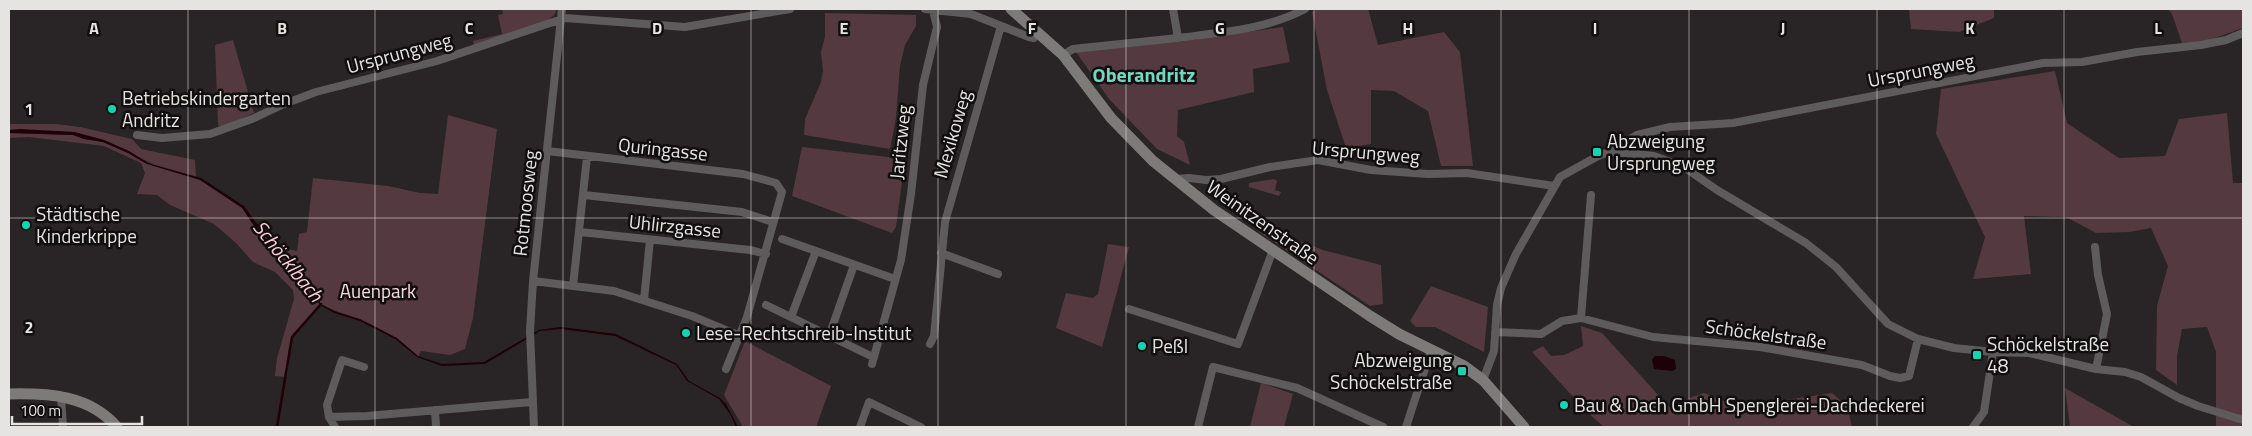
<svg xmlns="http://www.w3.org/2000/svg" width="2252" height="436" font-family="'Titillium Web',sans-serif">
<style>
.green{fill:#553940}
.water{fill:#1d0008}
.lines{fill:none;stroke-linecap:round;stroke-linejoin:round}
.stream{stroke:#1d0008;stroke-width:2.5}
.minor{stroke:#5e5b5c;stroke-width:8}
.secondary{stroke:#7d7a7a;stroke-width:11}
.grid{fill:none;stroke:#e6e3e3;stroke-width:1;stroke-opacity:0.55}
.poi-dot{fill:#14d5b3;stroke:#100e0e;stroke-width:2}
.labels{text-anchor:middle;stroke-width:5;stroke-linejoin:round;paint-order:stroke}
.street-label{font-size:19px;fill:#e6e3e3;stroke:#100e0e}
.poi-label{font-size:19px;fill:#e6e3e3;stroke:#100e0e;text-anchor:start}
.park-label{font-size:19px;fill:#fadae1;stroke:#100e0e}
.neighbourhood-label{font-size:20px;font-weight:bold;fill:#74d6be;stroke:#100e0e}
.water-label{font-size:20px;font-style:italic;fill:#feced9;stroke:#100e0e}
.grid-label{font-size:16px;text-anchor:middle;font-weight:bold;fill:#e6e3e3;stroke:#100e0e;stroke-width:5;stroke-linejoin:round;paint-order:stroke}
</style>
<rect width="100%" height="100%" fill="#292425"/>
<path class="green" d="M502,9H557L554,15L546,22L474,46L473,41L502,34L498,15L503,14Z
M1317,9H1368L1378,45L1444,32L1460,52L1473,166H1441L1428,111L1394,91L1371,90V144L1346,148L1327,90L1312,12Z
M1909,9H1994V18L1959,32L1911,29Z
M2168,9H2243V28L2206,41L2182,43L2172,14Z
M825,13L916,15V26L905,45L900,66L896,118L890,149L804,135L805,119L821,82L823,71L821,52L825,37Z
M1283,27L1290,62L1253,69L1254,92L1178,110L1177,136L1184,142L1190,165L1157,149L1109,99L1076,52L1177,42Z
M233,40L254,113L221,128L218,125L215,45Z
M2055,71L2067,123L2119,158L2165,156L2179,119L2227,113L2233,183H2243V427H2216V352L2207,327L2182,329L2177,356V385L2156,370L2157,306L2168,266L2151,228L2130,232L2096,233L2066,217L2024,216L2031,274L1973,279L1985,237L1936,134L1941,89Z
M448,115L497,129L473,318L465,349L450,355L421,351L418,357C401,341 379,327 358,319C345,314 333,311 321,304L292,337L287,377L275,376L277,358L294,299L293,290L275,272L253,262L236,243L214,224L170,205L157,195L137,194L145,173L141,163L104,146L29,137L9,138V133L73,135L84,139L103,142L128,153L147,164H153L104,140L74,132L9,130V124H56L80,127L132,139L141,149L195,160L196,177L243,207L278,247L297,251L299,234L307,232L313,178L388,186L420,193L438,194Z
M802,147L905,159L896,227L892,233L792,196Z
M1274,179L1277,181L1275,190L1281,192L1279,196L1249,187V183Z
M1249,221L1323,250L1381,265L1383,304L1370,306L1262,234Z
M1108,244L1129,247L1102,347L1056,328L1066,293L1093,298L1098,294Z
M1431,286L1488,307L1484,352L1435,327H1416L1410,321Z
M1581,326L1602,333L1671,409L1689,398L1704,393L1740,407L1832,393L1847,406L1852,427H1604L1587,412L1532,352L1543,346L1551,356L1564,355L1583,346Z
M745,341L831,386L816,427H743L724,395Z
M1261,383L1293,394L1284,427H1250Z
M2065,388L2134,427H2070Z"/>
<path class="water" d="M20,129L74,132L104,140L129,151L148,163L201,178L244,206L255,221L298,269L321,304L334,311L360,319L397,338L418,356L442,364L484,362L539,330L561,327L616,334L677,364L689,381L720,398L726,404L738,427H736L730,414L719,399L687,381L676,365L615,336L561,329L540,331L485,364L442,366L417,357L395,339L360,321L334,313L320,305L297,270L252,223L242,208L200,180L147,164L128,153L103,142L84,139L73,135L9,133V130Z
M1655,356H1664L1675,360L1676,369L1672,371L1654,369L1652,360Z"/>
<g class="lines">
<path class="stream" d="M277,427L292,337L321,304"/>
<path class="minor" d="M925,9L971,14L1029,37L1034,38L1039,32
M1178,38C1221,32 1265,30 1305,9
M1063,55L1073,49L1178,38L1173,9
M137,135L162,138L210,134L252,119L284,104L316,92L437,61L565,18L685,27L790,9
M547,151L743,174L776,183L782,192L747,317L726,369
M1609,152L1637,135L1670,127L1733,123L2043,63L2082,62L2137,52L2201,45L2226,40L2243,33
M1176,179L1189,178L1206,180L1221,179L1270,167L1318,160L1371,170L1428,174L1467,173L1554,186
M584,195L742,212L773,222
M580,232L750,250L766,254
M782,239L895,279
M2095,247L2098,275L2107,314L2096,369
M941,253L998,274
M533,281L614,291L692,316L740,336
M573,286L587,157
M644,300L650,240
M766,305L873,357
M1129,309L1238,344L1273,250
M791,317L816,251
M1581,318L1591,195
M1495,332L1541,334L1562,321L1581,318L1653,337L1760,347L1862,365L1890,376L1900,378L1909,376L1918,339
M829,336L854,265
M930,344L934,336L945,222L1001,26
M872,364L901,260L911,194L923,85L937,27L933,10
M1483,380L1494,351L1497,305L1501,288L1516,254L1560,177L1598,156L1609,152L1635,154L1654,156L1684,167L1717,190L1806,243L1836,267L1888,324L1918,339L1954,348L1993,352L2029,353L2096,369L2125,372L2141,377L2179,398L2198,406L2243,420
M61,396L63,427
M435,410L436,427
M329,417L327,405L342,360L364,367
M335,427L329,417L367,416L532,402
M534,427L530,331L533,281L562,9
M860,427L869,402L921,427
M1198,427L1213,367L1297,388L1383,427
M1406,427L1431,350
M1973,427L1984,412L1993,352"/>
<path class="secondary" d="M1011,9L1063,55L1111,118L1153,161L1214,210L1370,316L1399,334L1464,366L1483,380L1524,427
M9,394C49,393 89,395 117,427"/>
</g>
<path class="grid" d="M188,9V427M375,9V427M563,9V427M751,9V427M938,9V427M1126,9V427M1314,9V427M1501,9V427M1689,9V427M1877,9V427M2064,9V427M9,218H2243"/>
<g class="poi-dot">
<circle cx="112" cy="109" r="5"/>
<rect x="1592" y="147" width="10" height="10" rx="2.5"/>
<circle cx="26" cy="225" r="5"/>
<circle cx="686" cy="333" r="5"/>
<circle cx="1142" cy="346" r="5"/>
<rect x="1972" y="350" width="10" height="10" rx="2.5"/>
<rect x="1457" y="366" width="10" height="10" rx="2.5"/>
<circle cx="1564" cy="405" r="5"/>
</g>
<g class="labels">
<g class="street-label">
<text transform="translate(399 53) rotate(-15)" y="7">Ursprungweg</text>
<text transform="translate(1921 70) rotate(-11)" y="7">Ursprungweg</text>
<text transform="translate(952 134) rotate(-74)" y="7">Mexikoweg</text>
<text transform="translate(900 142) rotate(-84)" y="7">Jaritzweg</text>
<text transform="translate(663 149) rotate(6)" y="7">Quringasse</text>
<text transform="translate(1366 152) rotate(5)" y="7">Ursprungweg</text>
<text transform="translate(525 203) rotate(-84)" y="7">Rotmoosweg</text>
<text transform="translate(1263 222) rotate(35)" y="7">Weinitzenstraße</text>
<text transform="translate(675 226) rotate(6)" y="7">Uhlirzgasse</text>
<text transform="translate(1766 334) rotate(8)" y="7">Schöckelstraße</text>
</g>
<g class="poi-label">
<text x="122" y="105">Betriebskindergarten<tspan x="122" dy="22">Andritz</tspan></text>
<text x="1607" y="148">Abzweigung<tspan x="1607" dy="22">Ursprungweg</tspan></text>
<text x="36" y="221">Städtische<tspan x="36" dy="22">Kinderkrippe</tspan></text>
<text x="696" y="340">Lese-Rechtschreib-Institut</text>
<text x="1987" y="351">Schöckelstraße<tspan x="1987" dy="22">48</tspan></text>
<text x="1152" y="353">Peßl</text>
<text x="1452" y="367" text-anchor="end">Abzweigung<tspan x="1452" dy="22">Schöckelstraße</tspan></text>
<text x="1574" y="412">Bau &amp; Dach GmbH Spenglerei-Dachdeckerei</text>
</g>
<g class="park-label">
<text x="378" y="298">Auenpark</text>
</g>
<g class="neighbourhood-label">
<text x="1144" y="82">Oberandritz</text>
</g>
<g class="water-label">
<text transform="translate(288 261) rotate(51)" y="7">Schöcklbach</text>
</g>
</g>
<g class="grid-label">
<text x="94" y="34">A</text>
<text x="282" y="34">B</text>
<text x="469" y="34">C</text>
<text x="657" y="34">D</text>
<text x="844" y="34">E</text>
<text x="1032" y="34">F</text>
<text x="1220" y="34">G</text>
<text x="1408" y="34">H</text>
<text x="1595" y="34">I</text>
<text x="1783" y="34">J</text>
<text x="1970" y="34">K</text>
<text x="2158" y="34">L</text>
<text x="29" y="115">1</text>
<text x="29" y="333">2</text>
</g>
<rect width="2252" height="436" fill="none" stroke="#e6e3e3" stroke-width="20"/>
<path d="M12 416v8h130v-8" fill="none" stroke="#e6e3e3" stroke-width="2.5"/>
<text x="20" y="416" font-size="15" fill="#e6e3e3" stroke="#100e0e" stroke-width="4" paint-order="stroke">100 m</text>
</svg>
